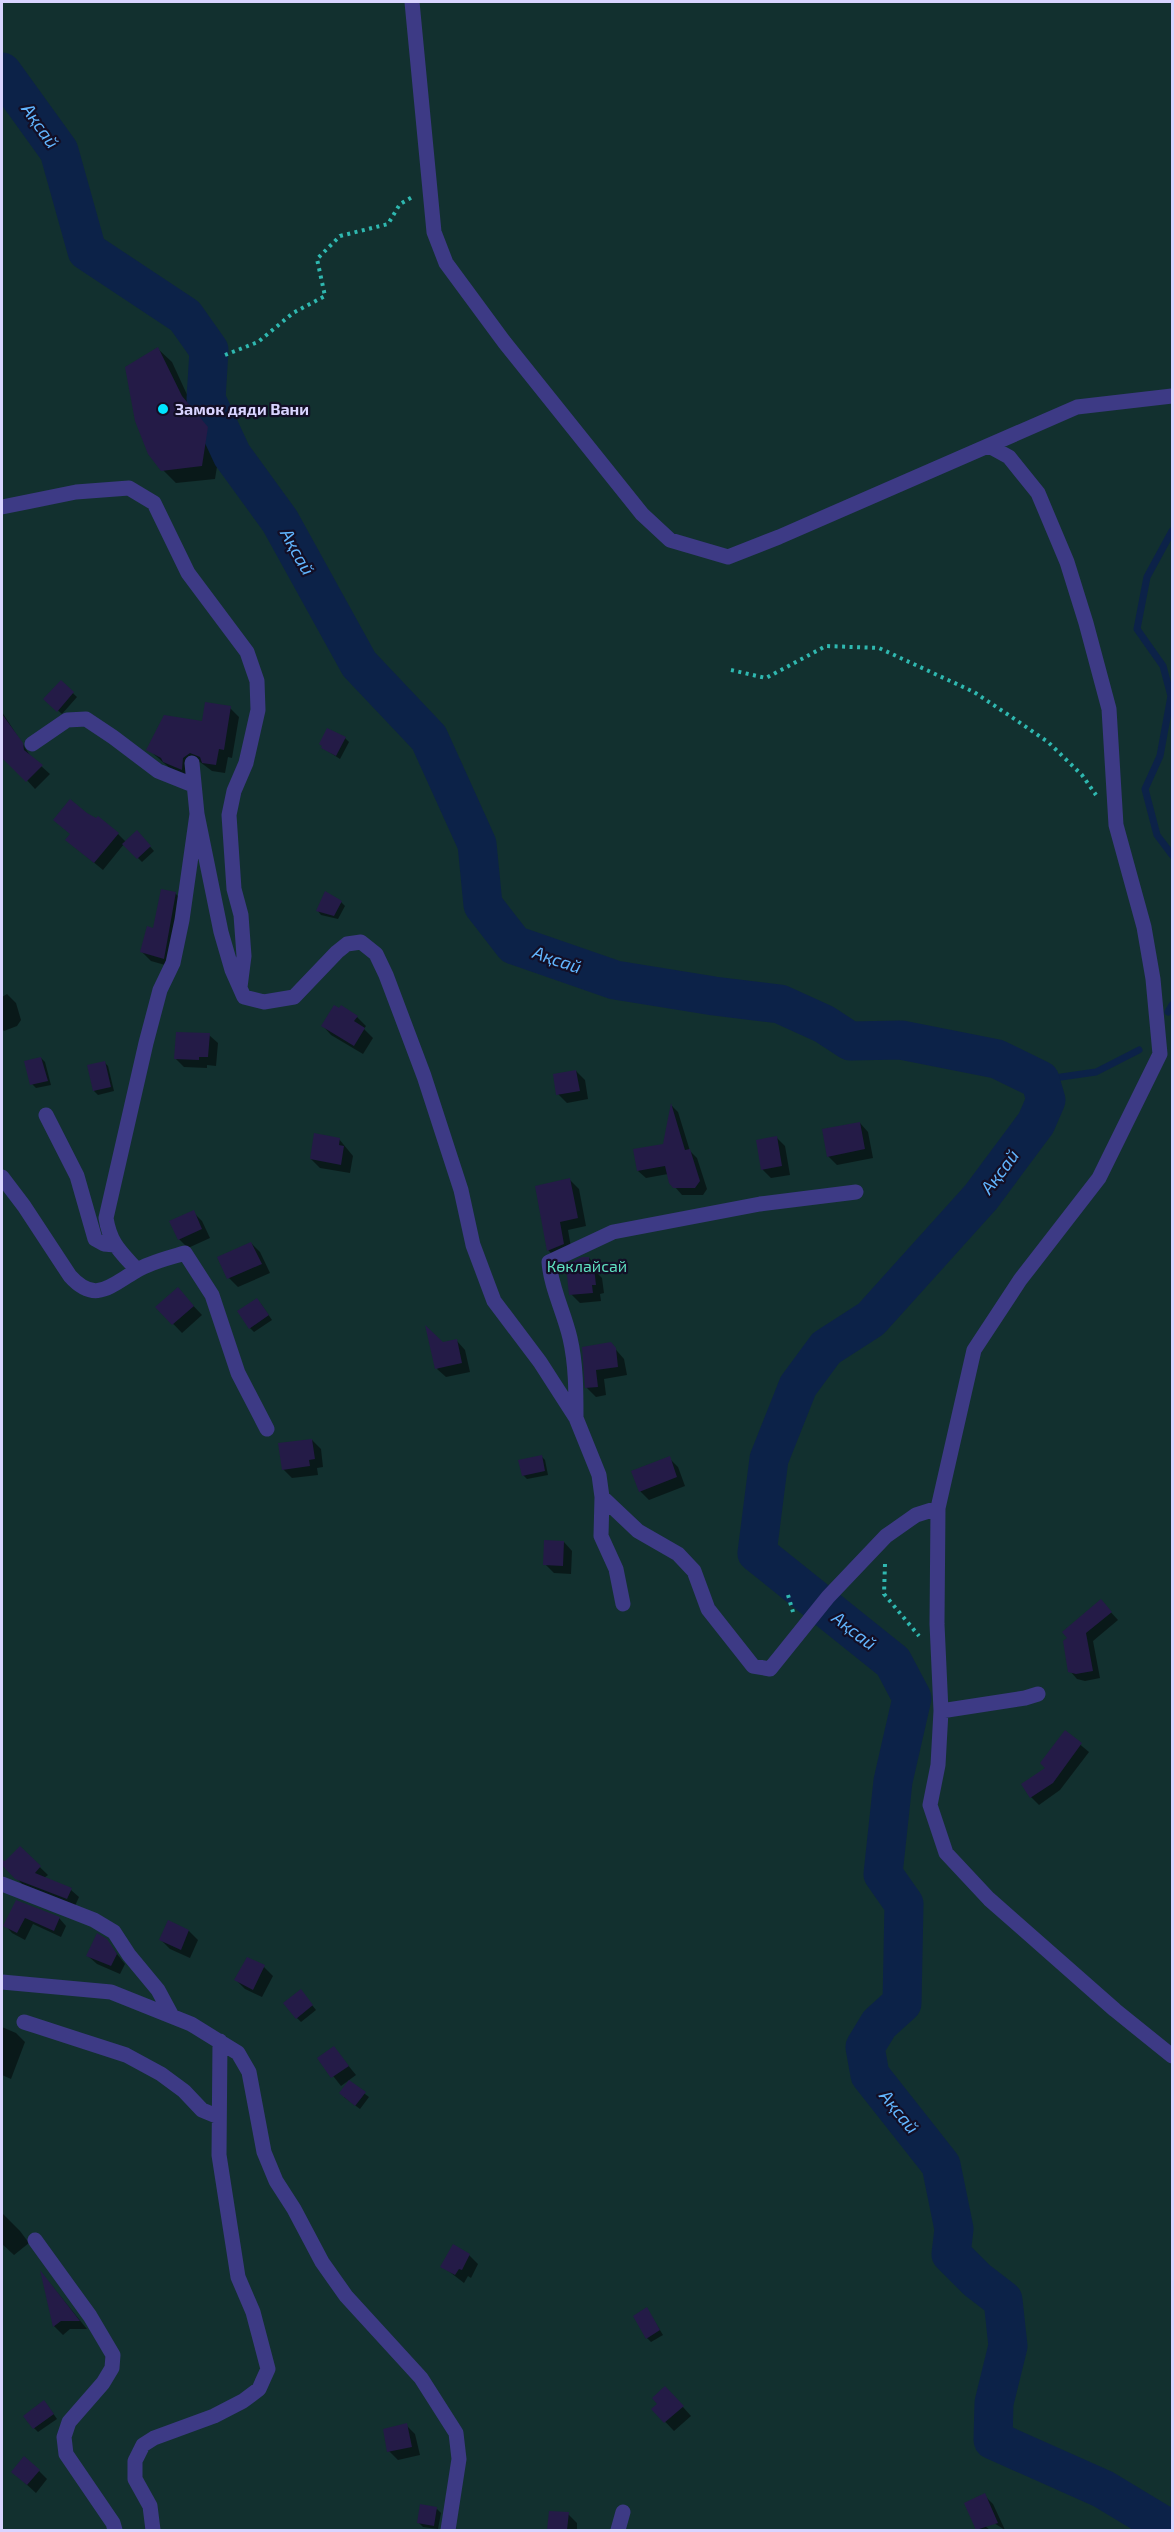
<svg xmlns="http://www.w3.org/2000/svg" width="1174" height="2532" font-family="'Exo 2',sans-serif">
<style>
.green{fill:#12302f}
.shadow{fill:#0007}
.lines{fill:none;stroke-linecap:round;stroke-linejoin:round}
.stream{stroke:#0c2248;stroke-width:7}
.river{stroke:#0c2248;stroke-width:39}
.building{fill:#241b47}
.path{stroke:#2fb8b0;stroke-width:4;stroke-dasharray:3 4.5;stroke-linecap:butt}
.minor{stroke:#3d3a85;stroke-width:15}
.poi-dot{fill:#00e5ff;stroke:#130f26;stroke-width:2}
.labels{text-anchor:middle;stroke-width:4.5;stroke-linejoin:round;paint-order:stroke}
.poi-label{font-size:16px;font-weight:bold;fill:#d9d4ff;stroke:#130f26;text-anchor:start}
.park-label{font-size:16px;fill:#5fe0c0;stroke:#130f26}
.water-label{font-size:18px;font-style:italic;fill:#62b6ff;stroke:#130f26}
</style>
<rect width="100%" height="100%" fill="#130f26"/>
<path class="green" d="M2,2H1172V2530H2Z"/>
<path class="shadow" d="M158,349L172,362L195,412L221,442L215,479L176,483L163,470Z
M61,682L77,697L62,714L45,699Z
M230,708L239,717L232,758L228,757L225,773L212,771L200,762L192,767L190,778L173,771L148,749Z
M2,712L31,757L50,774L35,789L2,753Z
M345,738L349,742L340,759L323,748Z
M96,820L118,834L126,842L137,832L154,851L142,862L124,844L103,870L75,847L71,835Z
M175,893L184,902L172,967L151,961L142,952Z
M341,902L345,906L338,919L321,915L318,911Z
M7,994L16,1003L21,1020L17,1026L4,1031L2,1029V997Z
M357,1017L366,1026L364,1029L373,1038L363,1054L331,1035L323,1026Z
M209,1035L218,1043L216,1066L207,1065V1068L184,1067L175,1058Z
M41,1058L45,1062L51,1085L36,1088L32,1084Z
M104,1062L108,1066L114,1091L98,1095L94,1091Z
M576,1071L585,1080L588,1099L567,1103L558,1094Z
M672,1106L678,1112L690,1151L697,1158L707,1189L703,1195H682L675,1187L668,1174L646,1178L638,1171L664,1146Z
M860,1123L868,1132L873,1158L837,1165L828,1156Z
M776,1137L785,1146L790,1175L771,1178L762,1169Z
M339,1139L353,1156L350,1173L320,1168L311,1159Z
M570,1180L579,1189L586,1226L568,1230L572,1253L557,1259L548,1250Z
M193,1212L202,1221L210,1238L188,1248L179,1239Z
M251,1243L260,1252L270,1273L238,1287L229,1278L219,1258Z
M589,1258L597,1267L598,1274L602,1278L604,1293L600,1294L601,1301L580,1303L571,1294Z
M186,1298L202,1315L182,1333L157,1307Z
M261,1304L272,1320L254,1332L250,1328Z
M457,1341L465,1350L470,1372L446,1377L437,1369Z
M611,1344L624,1359L627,1375L604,1379L606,1395L596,1397L587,1388L583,1348Z
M312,1440L321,1449L323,1467L317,1468L318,1475L292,1478L283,1469Z
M541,1456L545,1460L548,1475L527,1479L523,1475Z
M669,1458L678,1467L685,1486L649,1500L640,1491Z
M564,1542L572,1551L571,1574L554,1573L545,1564Z
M1108,1609L1118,1620L1093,1641L1100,1678L1085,1681L1077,1679L1070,1671L1064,1642Z
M1065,1732L1089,1752L1060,1790L1039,1805L1031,1797Z
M20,1848L48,1875L44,1878L71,1890L79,1897L75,1906L24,1886L2,1863V1861L5,1863Z
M17,1902L59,1918L66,1926L61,1937L33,1924L25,1940L12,1933L5,1925Z
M169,1922L189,1931L198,1940L190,1958L170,1949L161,1940Z
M106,1940L125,1964L120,1974L97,1964L88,1956Z
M264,1967L273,1976L262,1997L245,1989L236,1980Z
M304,1995L316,2010L301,2022L297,2018Z
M2,2027L16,2033L25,2042L11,2079L2,2075Z
M334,2048L356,2075L341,2086L319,2058Z
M349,2082L369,2097L360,2109L344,2097Z
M2,2213L20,2231L29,2243L14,2255L2,2244Z
M469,2255L478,2264L471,2278L468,2276L464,2283L442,2266Z
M42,2275L48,2281L87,2329H70L63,2335L54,2326Z
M647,2309L663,2335L651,2342L647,2338Z
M674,2397L691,2416L674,2431L653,2409Z
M48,2406L57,2419L38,2432L34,2428Z
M406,2425L415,2434L420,2455L398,2460L389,2451Z
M39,2471L47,2479L36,2493L13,2472Z
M984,2495L993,2504L1005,2530L975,2511Z
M437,2509L441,2513L438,2529L423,2527L419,2523Z
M550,2512L568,2514L577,2523V2530H549Z
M985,2526L990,2530H975Z"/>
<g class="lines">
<path class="stream" d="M1172,531L1147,577L1137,629L1163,666L1171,696L1160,756L1145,789L1157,835L1172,855
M1168,1012L1172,1005
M1040,1080L1096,1072L1139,1050"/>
<path class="river" d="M2,72L59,151L87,251L185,316L209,350L206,399L232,455L280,521L359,664L429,738L477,844L483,905L514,945L615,980L714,996L780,1004L824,1024L850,1041L901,1040L997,1059L1040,1080L1046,1100L1036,1123L981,1197L871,1319L826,1348L798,1386L769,1459L757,1553L893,1662L912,1698L893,1781L883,1874L904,1904L902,2003L879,2024L865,2047L870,2075L941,2165L954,2229L951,2254L977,2280L1003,2300L1008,2346L994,2403L993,2440L1103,2489L1171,2530"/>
</g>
<path class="building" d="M158,347L182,396L208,427L202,466L161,471L148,454L135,421L125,367Z
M61,680L74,692L57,712L43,699Z
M205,702L231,706L224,750L219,749L216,765L202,763L200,757L190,753L183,758L182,770L163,762L161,758L146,750L164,715L202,721Z
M2,714L23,743L24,750L43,765L26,782L2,758Z
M327,728L346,737L336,756L321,748L322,746L319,744Z
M70,799L87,813L96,818L98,816L119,833L94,863L65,840L70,834L53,820Z
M137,830L151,846L137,859L122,844Z
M161,889L176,892L164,959L140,952L147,926L153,928Z
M325,891L342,901L334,916L316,911Z
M334,1005L339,1008L341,1005L358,1016L354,1021L365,1028L354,1046L321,1026Z
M176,1032L210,1033L208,1057H199V1060L174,1059Z
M41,1057L48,1081L30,1085L24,1061Z
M105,1061L111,1087L93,1091L87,1065Z
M576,1070L580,1091L556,1095L553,1074Z
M671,1103L685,1150L690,1149L700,1181L695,1188H673L669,1183L665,1166L637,1171L633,1149L663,1144Z
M860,1122L865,1149L827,1157L822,1129Z
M314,1133L340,1138L339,1145L344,1146L341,1165L310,1159Z
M777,1136L782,1166L761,1170L756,1140Z
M570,1178L578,1218L560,1222L564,1244L547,1251L535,1186Z
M194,1210L202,1229L178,1240L169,1221Z
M251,1242L262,1264L227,1279L217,1257Z
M582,1257H589L590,1268L594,1267L596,1285H592L593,1293L569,1295L566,1265Z
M178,1287L194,1306L172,1325L155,1307Z
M257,1298L269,1315L249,1329L237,1311Z
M425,1325L443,1342L457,1339L462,1363L435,1369Z
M611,1342L616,1348L618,1367L596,1370L598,1387L585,1388L582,1347Z
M312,1439L315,1459L309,1460L310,1466L282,1470L278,1443Z
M542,1455L545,1471L522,1476L518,1460Z
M670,1456L677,1477L639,1492L631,1471Z
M544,1540L564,1541L563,1566L543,1565Z
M1101,1599L1112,1612L1086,1633L1093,1671L1076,1674L1068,1672L1063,1641L1067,1638L1062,1632Z
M1065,1730L1082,1743L1053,1783L1030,1798L1021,1784L1045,1768L1040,1763Z
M20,1846L41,1866L35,1873L72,1888L67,1899L15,1879L2,1865V1860L5,1861Z
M16,1900L60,1917L54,1931L25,1918L17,1933L3,1926Z
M168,1920L189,1930L181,1950L159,1940Z
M97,1933L107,1939L117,1954L111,1966L86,1956Z
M247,1957L265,1965L253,1990L234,1980Z
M301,1989L313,2005L296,2019L283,2003Z
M334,2046L349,2066L331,2078L317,2058Z
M349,2080L366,2092L355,2106L339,2093Z
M453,2244L470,2254L462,2270L459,2269L455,2275L440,2267Z
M40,2270L80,2321H61L53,2327Z
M647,2307L660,2330L646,2339L633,2316Z
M665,2386L684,2406L664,2423L651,2409L657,2404L652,2398Z
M44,2400L54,2414L33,2429L23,2416Z
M407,2423L412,2447L387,2452L383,2429Z
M24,2456L40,2470L27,2485L11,2472Z
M985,2493L998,2523L976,2530L964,2503Z
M420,2504L437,2507L434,2526L417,2523Z
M549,2511L569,2512L567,2530H547Z"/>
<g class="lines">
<path class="path" d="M225,355L258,342L293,313L325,296L317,259L340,236L388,224L400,204L414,196
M731,670L766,678L826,646L879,648L974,692L1010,716L1048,742L1082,775L1096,795
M885,1564L884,1594L919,1636
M788,1595L793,1612"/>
<path class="minor" d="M412,2L434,232L446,263L505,343L642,514L670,540L728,557L779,537L1077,407L1172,396
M989,446L1009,457L1038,493L1067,562L1086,623L1109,709L1116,825L1144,927L1153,979L1160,1054L1099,1178L1020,1280L974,1350L938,1508L937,1624L941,1711L938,1765L930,1805L946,1853L989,1899L1115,2010L1172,2056
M2,507L76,492L129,488L154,503L188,573L247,652L257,681L258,710L246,763L234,791L229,815L234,889L241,915L244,956L240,987
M32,744L67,720L86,719L113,737L158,771L193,785
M197,814L221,932L232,970L244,997L264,1002L294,997L337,952L347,944L361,942L376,954L386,975L424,1076L461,1190L473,1245L494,1301L540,1362L576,1418L599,1475L602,1497L638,1531L678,1554L694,1571L708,1609L753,1666L770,1669L828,1597L886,1536L916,1515L938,1508
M46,1115L77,1176L95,1239L104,1244L115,1245
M2,1177L24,1206L70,1276C95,1304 110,1286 136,1271C150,1262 169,1258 185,1253L212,1295L238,1373L267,1429
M137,1270C121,1252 110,1244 106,1218L146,1043L160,990L173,963L182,920L197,814L192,763
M576,1418C576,1391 576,1364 570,1338C564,1312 551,1288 549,1262L613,1232L760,1204L856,1192
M602,1497L601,1536L616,1569L623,1604
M941,1711L1025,1698L1038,1694
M2,1884L94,1920L114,1932L129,1955L158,1990L172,2016
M2,1982L111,1992L191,2024L238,2053L249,2072L264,2152L276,2181L294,2209L322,2262L346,2296L421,2378L456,2433L459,2459L448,2530
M24,2022L126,2055L161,2074L184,2091L202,2110L219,2117
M35,2240L90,2316L113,2355L112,2368L103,2383L69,2422L64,2437L66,2454L113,2523L115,2530
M153,2530L150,2506L135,2479V2461L143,2445L154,2438L214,2416L243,2401L259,2389L268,2369L253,2312L238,2277L219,2155L220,2041
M618,2530L623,2512"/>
</g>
<circle class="poi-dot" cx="163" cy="409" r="6"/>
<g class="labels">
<g class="poi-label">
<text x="175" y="415">Замок дяди Вани</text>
</g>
<g class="park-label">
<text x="587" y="1272">Көклайсай</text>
</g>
<g class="water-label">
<text transform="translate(40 126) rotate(55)" y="6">Ақсай</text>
<text transform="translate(297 552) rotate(61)" y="6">Ақсай</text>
<text transform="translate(557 960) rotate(19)" y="6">Ақсай</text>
<text transform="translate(1000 1172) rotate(-53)" y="6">Ақсай</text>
<text transform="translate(854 1631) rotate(38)" y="6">Ақсай</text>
<text transform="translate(899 2112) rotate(51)" y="6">Ақсай</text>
</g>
</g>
<rect width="1174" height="2532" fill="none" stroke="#d9d4ff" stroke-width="6"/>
</svg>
